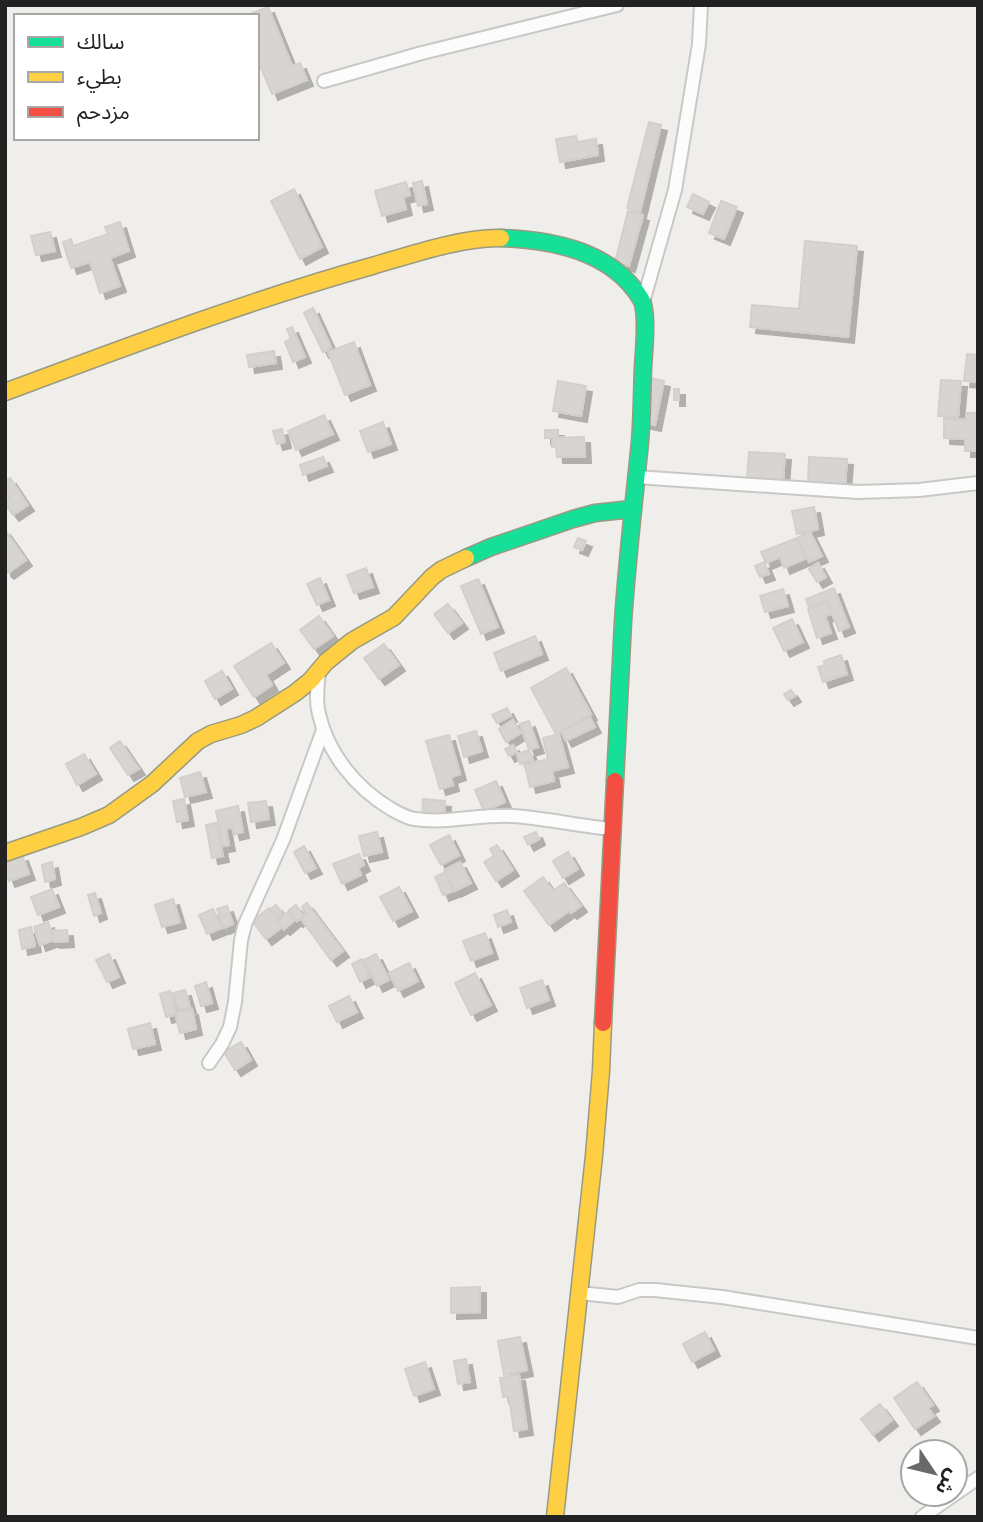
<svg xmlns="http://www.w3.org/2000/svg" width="983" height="1522" font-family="Ubuntu,'Noto Sans Arabic',sans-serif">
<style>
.building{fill:#d7d4d2;stroke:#d3d0cc;stroke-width:2;filter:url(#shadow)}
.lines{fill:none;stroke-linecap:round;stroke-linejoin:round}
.street-casing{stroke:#c9c8c7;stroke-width:16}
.fast-casing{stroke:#999a82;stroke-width:19}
.slow-casing{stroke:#999a82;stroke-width:19}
.jam-casing{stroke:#999a82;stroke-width:19}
.street{stroke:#fdfcfc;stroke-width:12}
.fast{stroke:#16e098;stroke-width:16}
.slow{stroke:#ffcf43;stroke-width:16}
.jam{stroke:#f24e42;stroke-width:16}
</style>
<defs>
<filter id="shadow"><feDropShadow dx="6" dy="6" stdDeviation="0" flood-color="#0004"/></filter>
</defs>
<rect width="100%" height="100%" fill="#f0eeeb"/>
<path class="building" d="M268,7L292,66L300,63L307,80L272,94L257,58V16H253L252,13Z
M649,122L661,125L640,212L627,208Z
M576,136L577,142L596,139L598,155L560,162L556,139Z
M422,181L427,204L418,206L413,183Z
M406,182L410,195L403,197L406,209L382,216L375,191Z
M294,189L322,247L300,259L271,201Z
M693,194L709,202L703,214L687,207Z
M721,201L737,207L724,239L709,233Z
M628,211L643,215L629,266L615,262Z
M120,222L129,251L110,258L120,286L100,293L90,262L71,268L63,242L71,239L73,246L108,234L105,227Z
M50,232L55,251L36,255L31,236Z
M805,241L857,246L848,337L750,327L752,305L799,309Z
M313,308L331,347L323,352L304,313Z
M292,327L305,357L293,362L285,342L291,339L287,329Z
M354,342L370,385L345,395L328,352Z
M274,351L276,363L249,367L247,355Z
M967,354L978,355L977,382L964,381Z
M650,378L664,381L655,425L641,422Z
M941,380L961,381L958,417L938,416Z
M558,381L586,386L581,416L553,411Z
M674,389H679V400H674Z
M966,413H978L977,451H965V439L944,438V419L966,420Z
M324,415L333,434L296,450L288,431Z
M383,422L391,444L368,452L360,431Z
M282,429L285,442L277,444L273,431Z
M545,430H558V438H545Z
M584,437L585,457H557L556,446L552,447V438Z
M749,452L785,454L783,481L747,479Z
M323,457L327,466L303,475L300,465Z
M809,457L847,459L845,485L808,483Z
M10,478L28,505L13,515L5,504V501L10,498L5,493V481Z
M814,507L818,529L797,534L792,511Z
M5,530L26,560L8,573L5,570Z
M810,532L822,556L809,562L797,538Z
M578,538L586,541L582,550L574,547Z
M797,538L805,559L784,568L780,557L766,563L761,552Z
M764,562L769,574L760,577L755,566Z
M818,563L826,577L817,582L809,569Z
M366,568L373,587L354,593L347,575Z
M320,578L329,600L317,605L307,584Z
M478,579L498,627L481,634L461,586Z
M834,588L849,627L839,631L827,601L809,608L806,599Z
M783,589L788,606L765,612L760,596Z
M827,602L831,614L825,616L831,633L817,638L808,609Z
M448,604L462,623L448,633L434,614Z
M319,616L333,636L314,649L300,630Z
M792,619L803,642L784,651L773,628Z
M535,636L542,654L501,671L494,653Z
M271,643L284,663L266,675L272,685L254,697L234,666Z
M384,644L399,665L379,679L364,658Z
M841,655L847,674L823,682L818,667L825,665L824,661Z
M566,668L591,714L556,734L531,688Z
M222,671L232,689L215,699L205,681Z
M791,690L795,696L788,700L784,694Z
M507,708L511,716L497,723L492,715Z
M590,717L595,727L566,741L561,731Z
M513,720L521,733L506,742L499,729Z
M529,721L538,747L529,750L520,724Z
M476,731L482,751L464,757L458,736Z
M559,734L568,767L552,771L554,781L530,787L525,765L548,759L543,738Z
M449,735L460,774L451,777L453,785L440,789L426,741Z
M120,741L139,769L128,775L110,748Z
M513,745L517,752L509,756L505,749Z
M529,750L533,760L520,764L517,754Z
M84,754L96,774L77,785L66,764Z
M200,772L206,792L185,797L180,778Z
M496,781L505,802L484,811L475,790Z
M184,799L188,820L177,822L173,801Z
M423,799L445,801L444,818L422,817Z
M266,801L269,819L251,822L248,803Z
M238,806L243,832L234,834L232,827L226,829L229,845L223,846L216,811Z
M216,823L223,856L212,858L206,825Z
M377,832L382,852L364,856L359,836Z
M536,832L539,839L528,845L524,837Z
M449,835L459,855L441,865L430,845Z
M497,845L513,870L496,881L484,862L494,856L490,849Z
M304,846L316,868L305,873L294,852Z
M568,852L578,869L563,878L553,861Z
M359,854L364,865L358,868L361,875L342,884L333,864Z
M22,855L29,874L9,881L5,870V861Z
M52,862L55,879L45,882L42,865Z
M460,862L471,883L455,891L444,870Z
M445,872L453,891L443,895L435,877Z
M543,877L553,891L564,883L581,906L571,913L569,911L549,925L524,891Z
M399,887L412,911L393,921L380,897Z
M52,889L59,907L38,915L31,897Z
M95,893L101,913L94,916L88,895Z
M173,899L180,922L162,927L155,905Z
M307,903L343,951L331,960L301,919L307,915L302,907Z
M276,905L282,913L277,917L271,909Z
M296,905L304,916L297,921L289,910Z
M227,906L233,924L224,928L217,909Z
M269,908L282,927L266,939L252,921Z
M213,909L222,928L207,934L199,915Z
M507,910L511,922L498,927L494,915Z
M288,912L295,920L284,929L277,921Z
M48,922L54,940L40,945L34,927Z
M31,927L35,946L22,949L19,930Z
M67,930L68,941L54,942L53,931Z
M485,933L492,953L471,961L463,941Z
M109,954L119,977L107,982L96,960Z
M376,954L389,980L377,986L364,960Z
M362,959L370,977L360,982L352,964Z
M409,963L418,981L398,991L389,973Z
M475,973L491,1005L471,1015L455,983Z
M542,980L549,1000L527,1008L520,988Z
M206,982L212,1003L201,1006L195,986Z
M185,990L190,1007L179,1010L173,993Z
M170,991L177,1014L166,1017L160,994Z
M349,996L357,1012L337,1022L329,1006Z
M192,1009L196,1029L180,1033L175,1013Z
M150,1023L155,1044L133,1049L128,1029Z
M241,1042L251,1060L235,1070L224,1052Z
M480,1287V1312L451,1313V1288Z
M705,1332L714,1350L692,1362L683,1344Z
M520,1337L527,1370L504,1375L498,1341Z
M466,1359L470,1382L458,1384L454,1361Z
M425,1362L434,1389L414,1396L405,1369Z
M519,1375L527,1429L514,1431L509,1396L503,1397L500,1378Z
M917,1382L933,1405L928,1408L934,1416L915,1429L894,1398Z
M880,1404L892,1420L873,1435L861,1419Z"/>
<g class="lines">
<g class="street-casing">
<path id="street" d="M324,81L422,53L617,5
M643,302L675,190L699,44L701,5
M636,477L858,492L919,490L978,483
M319,671C318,684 315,700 319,714C328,754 356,788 391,809C399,813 406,818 415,819C447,824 480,814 512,816C545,818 579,826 612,829
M209,1063L222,1044L230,1027L235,1002L241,940L245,924L283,840L323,730
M579,1293L618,1297L639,1290H655L722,1297L978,1338
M922,1517L978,1478"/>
</g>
<g class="fast-casing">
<path id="fast" d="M501,238C553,240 612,251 641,299C648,311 644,352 643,367C642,392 642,417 640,442C634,502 627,561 623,622C620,675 618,728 615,781
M466,558L491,547L573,519L595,513L632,509"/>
</g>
<g class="slow-casing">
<path id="slow" d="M5,392C126,347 247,301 372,266C410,255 462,237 501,238
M5,853L81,827L109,815L152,784L198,741L211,734L241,725L256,718L295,693L310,681L326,662L352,641L394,617L432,577L441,570L466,558
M555,1517L594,1156L601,1071L603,1023"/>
</g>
<g class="jam-casing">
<path id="jam" d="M603,1023L615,781"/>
</g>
<use href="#street" class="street"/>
<use href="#fast" class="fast"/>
<use href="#slow" class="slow"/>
<use href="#jam" class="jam"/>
</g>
<rect width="983" height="1522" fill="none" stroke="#222222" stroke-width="14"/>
<rect x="14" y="14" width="245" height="126" fill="#ffffff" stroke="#a7a7a7" stroke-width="2"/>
<rect x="28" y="37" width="35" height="10" fill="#16e098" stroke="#a7a7a7" stroke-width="2"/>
<text x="77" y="49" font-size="21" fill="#222222">سالك</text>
<rect x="28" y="72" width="35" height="10" fill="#ffcf43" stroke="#a7a7a7" stroke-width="2"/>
<text x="77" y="84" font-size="21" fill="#222222">بطيء</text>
<rect x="28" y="107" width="35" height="10" fill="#f24e42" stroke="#a7a7a7" stroke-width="2"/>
<text x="77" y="119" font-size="21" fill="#222222">مزدحم</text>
<g transform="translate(934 1473) rotate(125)"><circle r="33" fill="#ffffff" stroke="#a7a7a7" stroke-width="2"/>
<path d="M0-5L12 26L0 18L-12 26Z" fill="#6a6968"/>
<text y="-10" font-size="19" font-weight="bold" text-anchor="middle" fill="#222222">ش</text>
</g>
</svg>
